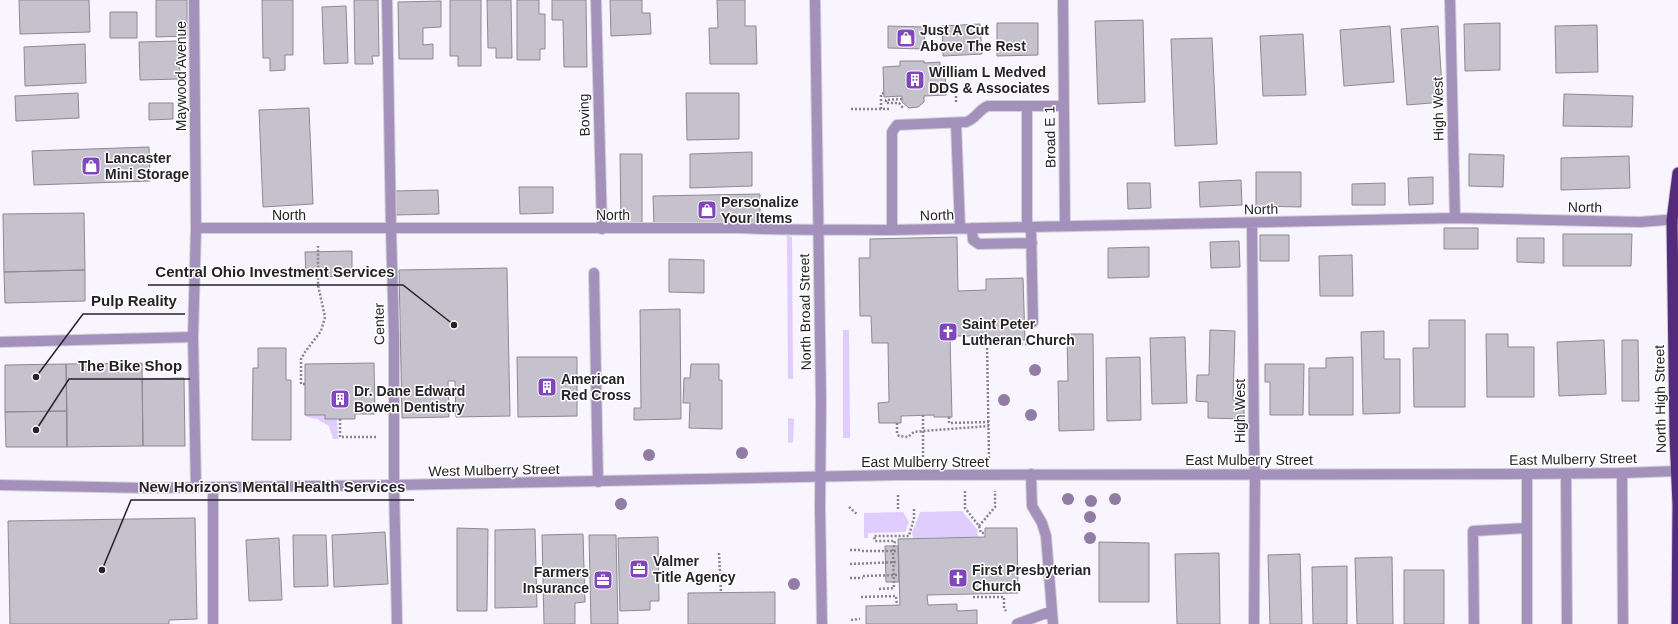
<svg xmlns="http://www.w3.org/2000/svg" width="1678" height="624" font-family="Arial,sans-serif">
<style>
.green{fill:#e1ccfe}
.building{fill:#c6c2cd;stroke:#8d8993}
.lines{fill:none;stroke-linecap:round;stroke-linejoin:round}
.service-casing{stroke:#d3cfd7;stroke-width:12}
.minor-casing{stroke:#d3cfd7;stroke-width:12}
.tertiary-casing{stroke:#d3cfd7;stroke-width:12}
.trunk-casing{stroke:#d3cfd7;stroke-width:13}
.path{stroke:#87848a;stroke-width:2.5;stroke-dasharray:2 2;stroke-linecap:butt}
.service{stroke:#a391bc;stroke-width:10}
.minor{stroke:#a391bc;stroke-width:10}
.tertiary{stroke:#a391bc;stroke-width:10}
.trunk{stroke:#542a7c;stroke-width:11}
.tree{fill:#907ca4}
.labels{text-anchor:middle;stroke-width:3;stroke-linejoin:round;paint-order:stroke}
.poi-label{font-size:14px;font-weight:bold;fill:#252327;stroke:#fff;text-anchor:start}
.street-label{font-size:14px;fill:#252327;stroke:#fff}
.leader{fill:none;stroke:#252327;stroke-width:1.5}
.callout-dot{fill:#252327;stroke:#fff;stroke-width:1.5}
.callout-label{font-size:15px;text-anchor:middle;font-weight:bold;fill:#252327;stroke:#fff;stroke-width:3;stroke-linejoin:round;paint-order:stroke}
</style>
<rect width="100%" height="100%" fill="#f9f5fe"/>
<path class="green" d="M787,235L792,237L793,379H788Z
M843,330H849L850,438H843Z
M305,415H325V419H337L338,439H333L329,426L317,419L307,417Z
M788,418L794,419L793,442L788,443Z
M962,511L977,529L978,537L913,538L912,533L920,512Z
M903,512L909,522L905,532L868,533V538H864V513Z"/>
<path class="building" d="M19,0H89L90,32L20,34Z
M156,0H187V36L156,37Z
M262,0H293V55H285V70L270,71V58H263Z
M354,0H378L379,56H372L373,64H355Z
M450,0H481V66H458V56H450Z
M487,0H511L512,58H496V48H488Z
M517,0H539V14H545V49H540V60H517Z
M552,0H586L587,67H564L563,20H552Z
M610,0H642V13H650L651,34L611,36Z
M717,0H745V26H756L757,64H710L709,28H718Z
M441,1V27L423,28V45L433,44V59H399L398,2Z
M346,6L348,63L324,64L322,7Z
M110,12H137V38H110Z
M1143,20L1145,102L1098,104L1095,21Z
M997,23H1038V55L997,56Z
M1500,23V70L1465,71L1464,24Z
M980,24L982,54L943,56L942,26Z
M1597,25L1598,72L1556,73L1555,26Z
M888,26L925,27L924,49L888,48Z
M1390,26L1394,82L1344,86L1340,30Z
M1438,26L1443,102L1407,105L1401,29Z
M1303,34L1306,95L1263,96L1260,36Z
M1212,38L1217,144L1175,146L1171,39Z
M179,41L180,79L140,80L139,42Z
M85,44L86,83L25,86L24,47Z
M900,61H924V63L940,62V67H945L946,95L924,96V102L918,107L909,108L902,102V96L884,97L883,67L900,66Z
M78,93L79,118L16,121L15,96Z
M686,93H739V139L687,140Z
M1564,94L1633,96L1632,127L1563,126Z
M149,103H173V119L149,120Z
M309,108L313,204L263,207L259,110Z
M149,147L150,181L34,185L32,151Z
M752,152V186L690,188V154Z
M620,154H642V223H621Z
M1469,154L1504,155L1503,187L1469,186Z
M1629,156L1630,188L1561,190V158Z
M1256,172H1301V207L1256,206Z
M1433,177V204L1409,205L1408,178Z
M1241,180L1242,205L1200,207L1199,182Z
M1127,183H1150L1151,208L1128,209Z
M1385,183V205H1352V184Z
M519,187H553V213L520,214Z
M438,190L439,214L394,215V191Z
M760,194V224L654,226L653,196Z
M84,213L85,270L4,272L3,214Z
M1444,228H1478V249H1444Z
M1563,234H1632L1631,266H1563Z
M1260,235H1289V261H1260Z
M957,237L958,291L986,290V279L1023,278L1025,340L980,341V336H950L952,417H934V415L901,416V423H879L878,403L889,402L888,343H872L871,316H860L859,258H870V239Z
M1517,238H1544V263L1517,262Z
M1239,241L1240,267L1211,268L1210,242Z
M1149,247V277L1108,278V248Z
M352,251V276L306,277L305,252Z
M1352,255L1353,296H1320L1319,256Z
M669,259L704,260V293L669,292Z
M507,268L510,416L456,417L455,381H448L449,417L402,418L399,270Z
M85,270V301L5,303L4,272Z
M680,309L681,419L634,420V408H641L640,310Z
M1429,320H1465V407H1414L1413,348H1429Z
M1210,330L1235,331L1233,400H1244V419L1208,418V402L1196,401L1197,375H1209Z
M1384,331V359H1400V413L1363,414L1361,332Z
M1067,334H1093L1094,430L1059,431L1058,381H1068Z
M1486,334H1508V347H1534V397H1487Z
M1185,337L1187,403L1152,404L1150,338Z
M1604,340L1606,394L1559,396L1557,342Z
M1622,340H1638L1639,401H1622Z
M258,348H286V380H291V440H252L253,368H258Z
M517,357H577V416L518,417Z
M1140,357L1141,420L1107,421L1106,358Z
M1353,357V415H1309V368H1326V358Z
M142,363L143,446L67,447L66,364Z
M374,363L375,414H355V419H325V415H305V364Z
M66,364L67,411L5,412V365Z
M691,364H719V380H722V429L689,428L690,403H683L684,378H690Z
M1265,364H1304L1303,415H1270V382H1265Z
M184,378L185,446H143L142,379Z
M67,411V447H6L5,412Z
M195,518L197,619L169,620V624H10L8,521Z
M457,528L488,529L487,611H457Z
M985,528H1017L1018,593L927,595L928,605L957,604V611L977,610V624H866V606L900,605L898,539L985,537Z
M535,529L537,607L495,608V530Z
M385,532L388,584L334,587L332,535Z
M583,534L585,602L575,603V624H544L542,535Z
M293,535H326L328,586L294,587Z
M589,535H616L618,624H591Z
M658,537L659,601H650V610L620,611L618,538Z
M279,538L282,600L249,601L246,540Z
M1099,542L1149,543V602H1099Z
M885,546H898L899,582H886Z
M1219,553L1220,624H1177L1175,554Z
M1300,554L1302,624H1270L1268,555Z
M1392,557L1393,624H1357L1355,558Z
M1347,566V624H1313L1312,567Z
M1404,570H1444V624H1404Z
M775,592V624H688V593Z"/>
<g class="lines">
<g class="service-casing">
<path id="service" d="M387,0L391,229L394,335V485L397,624
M596,0L602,229
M1063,0L1065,226
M1450,0L1455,218
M1027,106V228
M956,123L960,228
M1252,223L1254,443L1255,473L1254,624
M1031,227L1033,322
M196,228H741C791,231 842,229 892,230L1455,218L1640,222L1678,219
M972,228L973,240L979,244L1032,243
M892,230V132L897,125L966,122C976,119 979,109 988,106H1064
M594,273L598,482
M0,342L193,337
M1622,473L1623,624
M1031,474L1032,506L1042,523L1046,536L1053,624
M1527,474V624
M1566,474L1567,624
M213,487V624
M1017,624L1052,611
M1474,624L1473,531L1526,528"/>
</g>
<g class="minor-casing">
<path id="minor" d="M194,0L196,228L193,337L196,487
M0,485L146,488L394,485L898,475L1527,474L1622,473L1678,471"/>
</g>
<g class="tertiary-casing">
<path id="tertiary" d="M815,0L821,402L820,507L822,624"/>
</g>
<g class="trunk-casing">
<path id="trunk" d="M1677,624L1678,505L1675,436L1672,220L1678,173"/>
</g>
<path class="path" d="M956,88V104
M902,99L886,100V103H899L903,108
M851,109H889
M881,109V94L884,93
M305,384H301V359L305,352L321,331L325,317L318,285V246
M949,417V423L989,422
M340,419V437H377
M897,423V433L899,436L908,437L914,432L923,431L989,426
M923,457V415
M989,458L987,344H1027V339
M965,491V508L979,526L981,533H985
M849,507L858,515
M898,509V493
M979,526L995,507V491
M850,550H862
M862,551H898
M719,553L721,593
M850,564L898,562
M863,576L899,575
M850,578H863
M879,589L894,588L893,551L895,541H875L874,536H909L914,518V508
M861,597L896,596L897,605
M973,597H1004V608L1006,611
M851,620L860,619"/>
<use href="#service" class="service"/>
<use href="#minor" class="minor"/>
<use href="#tertiary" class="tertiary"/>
<use href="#trunk" class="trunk"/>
</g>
<g class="tree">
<circle cx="1035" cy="370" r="6"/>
<circle cx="1004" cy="400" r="6"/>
<circle cx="1031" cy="415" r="6"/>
<circle cx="742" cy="453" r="6"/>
<circle cx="649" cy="455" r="6"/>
<circle cx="1068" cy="499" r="6"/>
<circle cx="1115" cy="499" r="6"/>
<circle cx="1091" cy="501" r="6"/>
<circle cx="621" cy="504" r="6"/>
<circle cx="1090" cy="517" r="6"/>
<circle cx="1090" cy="538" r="6"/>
<circle cx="794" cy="584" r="6"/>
</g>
<defs>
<g id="shop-square" transform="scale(1)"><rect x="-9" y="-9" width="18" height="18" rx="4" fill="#8146bc" stroke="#fff"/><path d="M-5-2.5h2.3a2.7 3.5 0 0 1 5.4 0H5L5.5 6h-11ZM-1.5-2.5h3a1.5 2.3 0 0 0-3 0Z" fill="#fff"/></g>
<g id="building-square" transform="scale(1)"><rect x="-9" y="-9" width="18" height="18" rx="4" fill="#8146bc" stroke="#fff"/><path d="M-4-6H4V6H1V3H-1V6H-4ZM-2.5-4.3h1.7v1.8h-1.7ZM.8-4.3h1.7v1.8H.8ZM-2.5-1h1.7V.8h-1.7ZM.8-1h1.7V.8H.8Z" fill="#fff"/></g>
<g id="church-square" transform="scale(1)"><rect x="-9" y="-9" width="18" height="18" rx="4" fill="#8146bc" stroke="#fff"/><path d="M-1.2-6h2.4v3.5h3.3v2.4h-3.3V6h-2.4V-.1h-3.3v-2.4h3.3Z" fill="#fff"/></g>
<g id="office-square" transform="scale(1)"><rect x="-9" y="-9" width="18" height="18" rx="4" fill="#8146bc" stroke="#fff"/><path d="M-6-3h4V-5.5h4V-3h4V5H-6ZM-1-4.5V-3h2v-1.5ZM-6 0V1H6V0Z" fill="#fff"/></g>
</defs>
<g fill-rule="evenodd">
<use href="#shop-square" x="906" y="38"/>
<use href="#building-square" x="915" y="80"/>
<use href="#shop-square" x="91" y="166"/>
<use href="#shop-square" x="707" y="210"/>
<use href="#church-square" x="948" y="332"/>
<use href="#building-square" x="547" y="387"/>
<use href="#building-square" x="340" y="399"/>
<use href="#office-square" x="639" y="569"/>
<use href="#church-square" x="958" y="578"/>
<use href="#office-square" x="603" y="580"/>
</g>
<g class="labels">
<g class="poi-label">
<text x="920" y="35">Just A Cut<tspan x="920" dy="16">Above The Rest</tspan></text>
<text x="929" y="77">William L Medved<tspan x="929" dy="16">DDS &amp; Associates</tspan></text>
<text x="105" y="163">Lancaster<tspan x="105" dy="16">Mini Storage</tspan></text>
<text x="721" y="207">Personalize<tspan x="721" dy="16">Your Items</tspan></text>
<text x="962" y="329">Saint Peter<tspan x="962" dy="16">Lutheran Church</tspan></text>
<text x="561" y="384">American<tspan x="561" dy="16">Red Cross</tspan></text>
<text x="354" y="396">Dr. Dane Edward<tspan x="354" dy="16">Bowen Dentistry</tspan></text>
<text x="653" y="566">Valmer<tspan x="653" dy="16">Title Agency</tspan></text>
<text x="972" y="575">First Presbyterian<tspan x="972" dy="16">Church</tspan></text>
<text x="589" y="577" text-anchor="end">Farmers<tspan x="589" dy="16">Insurance</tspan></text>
</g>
<g class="street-label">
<text transform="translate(181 76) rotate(-90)" y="5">Maywood Avenue</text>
<text transform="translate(1438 109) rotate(-91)" y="5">High West</text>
<text transform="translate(584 115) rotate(-92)" y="5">Boving</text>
<text transform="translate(1050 137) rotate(-91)" y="5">Broad E 1</text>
<text transform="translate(1585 207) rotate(1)" y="5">North</text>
<text transform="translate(1261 209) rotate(-1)" y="5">North</text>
<text x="289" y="220">North</text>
<text x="613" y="220">North</text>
<text transform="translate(937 215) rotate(-2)" y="5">North</text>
<text transform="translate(805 312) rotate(-91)" y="5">North Broad Street</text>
<text transform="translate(379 324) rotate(-91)" y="5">Center</text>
<text transform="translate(1660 399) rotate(-91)" y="5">North High Street</text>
<text transform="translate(1240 411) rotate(-90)" y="5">High West</text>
<text transform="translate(1573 459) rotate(-1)" y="5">East Mulberry Street</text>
<text x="1249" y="465">East Mulberry Street</text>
<text x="925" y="467">East Mulberry Street</text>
<text transform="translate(494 470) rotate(-1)" y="5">West Mulberry Street</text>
</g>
</g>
<path class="leader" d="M454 325L403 285H148M36 377L83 314H185M36 430L69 379H190M102 570L131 500H414"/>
<g class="callout-dot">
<circle cx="454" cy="325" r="4"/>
<circle cx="36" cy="377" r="4"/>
<circle cx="36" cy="430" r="4"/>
<circle cx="102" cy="570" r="4"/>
</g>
<g class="callout-label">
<text x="275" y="277">Central Ohio Investment Services</text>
<text x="134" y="306">Pulp Reality</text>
<text x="130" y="371">The Bike Shop</text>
<text x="272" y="492">New Horizons Mental Health Services</text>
</g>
</svg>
